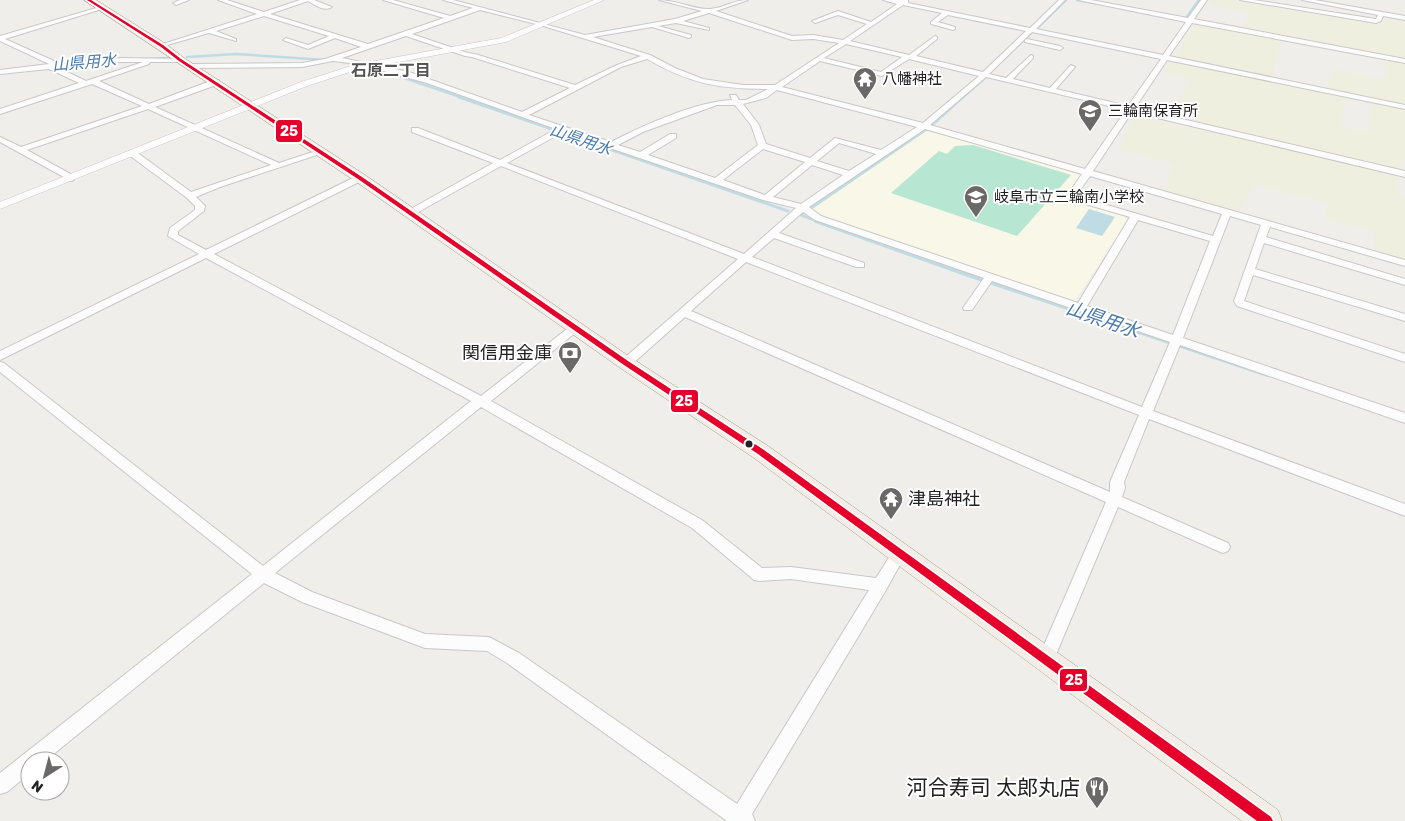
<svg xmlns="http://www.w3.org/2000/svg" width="1405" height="821" font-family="Rubik,'Noto Sans JP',sans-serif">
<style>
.education{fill:#f8f7e8}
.farmland{fill:#efefdf}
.pitch{fill:#b7e6d2}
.water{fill:#bfdbe3}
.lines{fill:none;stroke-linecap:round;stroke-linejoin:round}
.stream-far2{stroke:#bfdbe3;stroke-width:2.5}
.stream-far1{stroke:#bfdbe3;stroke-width:3}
.stream{stroke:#bfdbe3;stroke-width:4}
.minor-casing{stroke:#c9c8c7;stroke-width:2}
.tertiary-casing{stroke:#c9c8c7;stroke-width:1}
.primary-casing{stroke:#a79c86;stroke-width:1}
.minor{fill:#fdfcfc;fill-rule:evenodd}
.tertiary{fill:#fdfcfc;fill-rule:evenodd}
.primary{fill:#f3ede7;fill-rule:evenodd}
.bus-1-casing{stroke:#fff;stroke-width:3}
.bus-1{fill:#e4002b;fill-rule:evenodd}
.bus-dot{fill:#222;stroke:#fff;stroke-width:2}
.labels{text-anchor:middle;stroke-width:4;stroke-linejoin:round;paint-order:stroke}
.far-poi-label{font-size:15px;fill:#222;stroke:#fff;text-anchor:start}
.far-water-label{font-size:16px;font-style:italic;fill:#4a7aab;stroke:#fff}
.far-neighbourhood-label{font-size:16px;font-weight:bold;fill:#555;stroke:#fff}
.poi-label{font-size:18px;fill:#222;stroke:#fff;text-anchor:end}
.water-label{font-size:19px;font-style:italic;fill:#4a7aab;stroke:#fff}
.near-poi-label{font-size:21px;fill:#222;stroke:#fff;text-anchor:end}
.line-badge{stroke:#fff;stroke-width:2}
.badge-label{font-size:14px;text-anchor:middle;font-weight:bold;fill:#fff}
</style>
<rect width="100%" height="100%" fill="#f0eeeb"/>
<path class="education" d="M929,129L1070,170L1080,175L1065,198L1124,216L1128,220L1073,304L815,214L811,209Z"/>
<path class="farmland" d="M1211,0H1231L1384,25L1388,18L1405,21V106L1327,89L1332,69L1386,79L1387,57L1243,31L1249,13L1208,5Z
M1195,24L1282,40L1270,83L1346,98L1340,126L1366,132L1372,103L1405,110V161L1401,160L1398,194L1405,196V259L1374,250L1373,232L1325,219L1327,203L1254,185L1239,212L1164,191L1174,164L1119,150L1134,115L1192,129L1200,112L1173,106L1192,80L1164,74Z"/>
<path class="pitch" d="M973,145L1071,175L1017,236L891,193L939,151L947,154L955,146Z"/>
<path class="water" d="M1089,209L1115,217L1102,236L1076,228Z"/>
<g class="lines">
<path class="stream-far2" d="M1077,0L1095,3
M1185,19L1199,0
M1036,29L1066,0
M187,57L236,54L326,60
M143,59L169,58
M1002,61L1033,31
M378,69L463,98
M962,98L986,77"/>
<path class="stream-far1" d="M459,97L788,211
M932,125L963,97
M811,208L928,128
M801,215L820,222"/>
<path class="stream" d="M816,221L974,277L1268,375"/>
<g class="minor-casing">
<path id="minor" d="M180,0H189L176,5L173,3Z
M218,0H227L264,12L300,0H314L332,7C324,12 315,5 308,1L270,14L368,44L444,18L383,0H393L450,16L473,8L443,0H453L585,35L675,19L702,11L659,0C676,0 696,10 710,9C723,8 734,0 748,0L716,11L792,36L813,35L843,40L867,24L838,15L815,23L812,21L838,11L871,22L897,4L883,0H908V3L1030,28L1059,0H1065L1036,29L1163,55L1186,22L1078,0H1091L1188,18L1201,0H1207L1194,19L1405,59V63L1192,23L1169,56L1405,105V109L1167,60L1135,108L1405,171V177L1132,112L1093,171L1405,260V266L1270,227L1266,237L1405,279V285L1264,243L1255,269L1405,314V321L1253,275L1244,301L1405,354V362L1237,306L1234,301L1261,225L1230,216L1183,338L1405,413V423L1180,345L1153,411L1405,504V516L1149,419L1124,482L1125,488L1122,497L1228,543L1230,547L1228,551L1223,553L1218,551L1118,507L1052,664L1046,667L1040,664L1038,659L1106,502L685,317L630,366H622L620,363L622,360L738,259L501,166L413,215H407V211L493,163L412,132V128H418L500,160L556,129L427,83L358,64L333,61L302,67L191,68L187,66L191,64L302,63L325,59L361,47L335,38L308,49L283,40L286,38L308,45L329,36L264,16L216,31L236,39V41L209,33L160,47V45L257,14ZM903,5L942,13L931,22V24L953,30L955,29V27L938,22L948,15L1026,31L983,72L916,56L937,39V37L935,36L909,55L850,41ZM480,10L540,25L641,56L617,65L575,85L475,54L468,53L412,34ZM709,13L792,40L813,39L839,43L775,85H743L703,79L675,68L650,55L593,37L652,27L689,38L691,37V35L658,26L676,23L709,30V28L683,21ZM1032,32L1161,59L1128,106L1056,89L1075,67L1071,65L1050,88L1013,79L1033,58V56L1031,55L1006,78L989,74ZM406,36L465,56L472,57L570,88L522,112L409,72L342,58ZM846,44L902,57L881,72L824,58ZM647,59C690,84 719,89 768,89L746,100H739L736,95H730L732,100C697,101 642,126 611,142L529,115L621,67ZM909,59L979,76L923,123L782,87L820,61L882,76ZM986,77L1126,110L1085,169L930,125ZM777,90L917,127L881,150L835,138L810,158L766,144L759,125L743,104L766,98ZM717,105H735L751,125L758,145L715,178L648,155L676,138V134H670L640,152L618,145L643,132ZM925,129L1082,174L1066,197L1068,199L1130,217L1078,303L821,216L809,207ZM563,132L763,200L796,208L744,254L507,163ZM839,143L876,154L849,171L817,161ZM763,149L805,162L765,195L723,180ZM812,165L843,175L801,204L773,197ZM1090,176L1222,214L1213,236L1076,196ZM803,212L815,220L984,278L963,308L964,310H972L992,281L1170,342L1142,407L752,257L774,238L856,267H864V263L779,233ZM1138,220L1210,241L1173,335L1087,306ZM746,262L1139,415L1110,482V492L691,311Z
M1240,0H1254L1376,19L1378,15L1302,0H1315L1405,16V20L1383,16L1381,21L1376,23Z
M100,7L105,8L5,39L54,61L56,64L120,58L182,59V61L180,62H150L149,64L99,81L149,104L213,80H219V84L155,107L279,163L322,149L326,152L220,187L196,197L205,206L204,211L178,231V235L206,250L357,176H363V180L214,254L481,396L572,325H580L582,327L580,329L491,401L702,520L762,568L791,567L876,578L895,548L900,546L905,548L907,552L886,590L752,814L755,821H727L507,663L487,651L425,648L302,602L264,583L45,761H30V773L7,792L0,794V773L252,574L0,372V362L4,363L263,566L471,401L206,258L0,360V351L199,254L168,236L170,228L195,210V206L187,198L129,155V151H135L191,192L271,165L148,109L27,150L74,176V180L71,181L0,142V137L21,147L142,106L92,84L0,114V109L79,83L49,69L0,74V70L49,64L0,41V36ZM120,62H143L86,81L59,68ZM481,407L692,528L754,580L759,581L791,579L869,590L737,804L519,653L489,637L425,634L312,592L275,573Z
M1027,39L1060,46L1063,48L1060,50L1025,42V40Z"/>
</g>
<g class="tertiary-casing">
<path id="tertiary" d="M594,0H604L506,42L356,70L307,86L0,209V202L301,82L354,65L501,38Z"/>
</g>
<g class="primary-casing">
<path id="primary" d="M84,0H96L166,44L184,58L365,175L633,359L768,446L1278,810L1282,821H1242L754,458L619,367L355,181Z"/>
</g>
<use href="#minor" class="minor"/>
<use href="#tertiary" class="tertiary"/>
<use href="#primary" class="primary"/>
<g class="bus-1-casing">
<path id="bus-1" d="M87,0H91L163,45L181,59L362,177L628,361L764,450L1271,817L1273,821H1257L758,454L624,365L358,179L179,61L161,47Z"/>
</g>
<use href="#bus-1" class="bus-1"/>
</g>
<defs>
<g id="temple-pin" transform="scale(1.25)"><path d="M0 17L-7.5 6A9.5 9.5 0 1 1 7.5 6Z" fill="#6a6968" stroke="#fff"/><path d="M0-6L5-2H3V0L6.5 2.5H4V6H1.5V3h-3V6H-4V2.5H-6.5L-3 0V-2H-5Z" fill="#fff"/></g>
<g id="school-pin" transform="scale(1.25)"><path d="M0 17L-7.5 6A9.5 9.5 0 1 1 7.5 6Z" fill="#6a6968" stroke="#fff"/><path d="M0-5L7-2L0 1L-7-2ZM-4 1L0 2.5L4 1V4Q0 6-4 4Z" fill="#fff"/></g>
<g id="bank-pin" transform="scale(1.25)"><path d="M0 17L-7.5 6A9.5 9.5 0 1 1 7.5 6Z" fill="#6a6968" stroke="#fff"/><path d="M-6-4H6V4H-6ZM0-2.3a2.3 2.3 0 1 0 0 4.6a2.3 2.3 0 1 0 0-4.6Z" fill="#fff"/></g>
<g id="restaurant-pin" transform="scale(1.25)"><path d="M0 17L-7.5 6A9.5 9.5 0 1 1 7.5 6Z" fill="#6a6968" stroke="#fff"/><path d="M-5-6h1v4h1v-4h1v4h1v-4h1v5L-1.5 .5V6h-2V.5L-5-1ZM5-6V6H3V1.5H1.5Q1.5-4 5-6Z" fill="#fff"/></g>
</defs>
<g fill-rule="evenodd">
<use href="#temple-pin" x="865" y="79"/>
<use href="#school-pin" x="1090" y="111"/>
<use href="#school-pin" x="976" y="197"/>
<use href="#bank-pin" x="570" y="353"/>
<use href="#temple-pin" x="891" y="499"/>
<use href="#restaurant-pin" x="1097" y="788"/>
</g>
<circle class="bus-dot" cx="749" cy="444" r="4.5"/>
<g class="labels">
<g class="far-poi-label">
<text x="882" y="84">八幡神社</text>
<text x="1108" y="116">三輪南保育所</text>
<text x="994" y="202">岐阜市立三輪南小学校</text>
</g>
<g class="far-water-label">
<text transform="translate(84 62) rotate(-5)" y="6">山県用水</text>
<text transform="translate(581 139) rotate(19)" y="6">山県用水</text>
</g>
<g class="far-neighbourhood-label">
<text x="391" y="76">石原二丁目</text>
</g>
<g class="poi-label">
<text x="552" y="359">関信用金庫</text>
<text x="908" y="505" text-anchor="start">津島神社</text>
</g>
<g class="water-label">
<text transform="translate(1103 319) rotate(19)" y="7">山県用水</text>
</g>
<g class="near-poi-label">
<text x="1080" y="795">河合寿司 太郎丸店</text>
</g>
</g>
<g class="line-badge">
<rect x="275" y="119" width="28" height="24" rx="5" fill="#e4002b"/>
<rect x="670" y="389" width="29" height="24" rx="5" fill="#e4002b"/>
<rect x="1059" y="668" width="29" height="24" rx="5" fill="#e4002b"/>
</g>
<g class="badge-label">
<text x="289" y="136">25</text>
<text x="684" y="406">25</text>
<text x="1074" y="685">25</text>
</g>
<g transform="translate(45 776) rotate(216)"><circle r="24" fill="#ffffff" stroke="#a7a7a7"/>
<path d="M0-4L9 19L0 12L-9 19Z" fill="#6a6968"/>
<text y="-8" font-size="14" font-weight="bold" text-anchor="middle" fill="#222222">N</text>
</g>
</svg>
